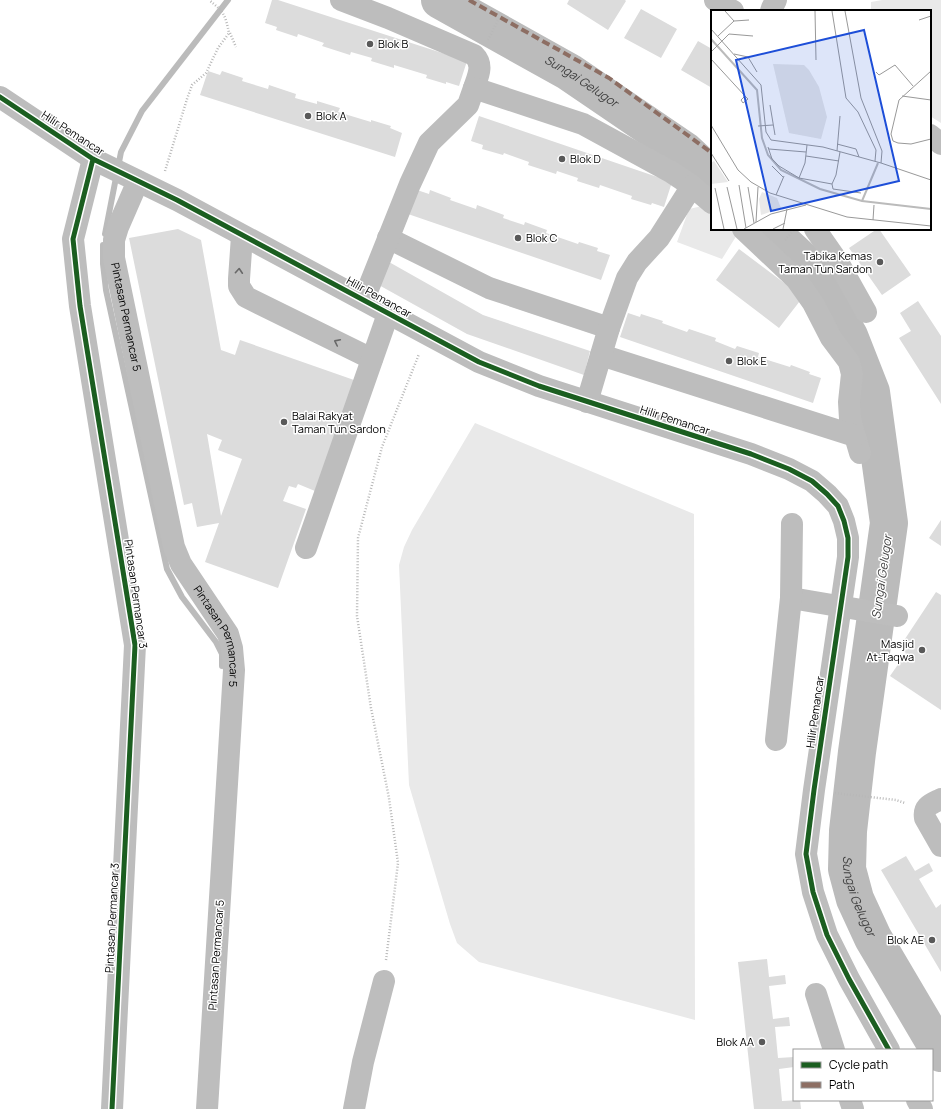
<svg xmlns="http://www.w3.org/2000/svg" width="941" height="1109" font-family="Manrope,sans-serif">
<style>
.green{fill:#e9e9e9}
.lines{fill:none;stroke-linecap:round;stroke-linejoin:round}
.stream{stroke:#bbb;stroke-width:6}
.river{stroke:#bbb;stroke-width:38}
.building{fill:#dcdcdc;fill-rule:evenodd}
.path{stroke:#b8b8b8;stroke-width:2.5;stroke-dasharray:1 2;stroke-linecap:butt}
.minor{stroke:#bdbdbd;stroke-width:22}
.quiet{stroke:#8d6e63;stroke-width:4;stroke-dasharray:8 4;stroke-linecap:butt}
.cycleway-casing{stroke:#fff;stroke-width:8}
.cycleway{stroke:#1b5e20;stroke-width:5}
.oneway{stroke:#686868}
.poi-dot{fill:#595959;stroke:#fff;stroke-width:1.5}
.labels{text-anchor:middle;stroke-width:3;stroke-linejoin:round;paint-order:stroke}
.poi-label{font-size:11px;fill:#000;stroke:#fff;text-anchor:start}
.street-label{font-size:11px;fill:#000;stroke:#fff}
.water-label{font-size:12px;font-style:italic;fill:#3f3f3f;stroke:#fff}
.inset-river{fill:none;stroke:#bbb;stroke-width:2}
.inset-road{fill:none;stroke:#999;stroke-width:1}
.view{fill:#1d4ed8;fill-opacity:0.15;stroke:#1d4ed8;stroke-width:2}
.inset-edge{fill:none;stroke:#000;stroke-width:2}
</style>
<rect width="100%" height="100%" fill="#fff"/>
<path class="green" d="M882,0H941V123L930,116V11H871V2Z
M707,205L712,209V229L740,230L722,259L677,242L689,209Z
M475,423L694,514L695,1020L479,962L457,943L450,924L409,785L399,565L404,547L412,530Z"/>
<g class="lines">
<path class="stream" d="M105,234L121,152L142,111L228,0
M103,245V264L106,290L167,569L182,597L216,642L222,654V666"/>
<g class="river">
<path id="s1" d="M440,0L569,72L685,151L712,176"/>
<path id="s2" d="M768,229L809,267L849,336L871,392L889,523L857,752L848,831L847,869L855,899L873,938L941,1053"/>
</g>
</g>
<path class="building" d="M272,0H278L467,61L459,86L446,82V84L426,78L427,75L394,65V68L371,61L372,58L351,52L350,55L322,46L324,43L298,34L297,37L276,30L277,27L265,23Z
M569,0H625L626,1L608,30L567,4Z
M641,9L677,29L661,58L624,38Z
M698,41L712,49V88L681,70Z
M208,71L220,75L222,71L243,78L242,81L268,89L269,85L296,94L295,98L317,104V101L340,108L338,112L371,122V120L391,126L390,128L402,133L395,157L200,95Z
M479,116L672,182L664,207L652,203L651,205L631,199L632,196L600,185L599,188L577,181L578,178L557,171L556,174L528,165L529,162L504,153L503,155L482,149L483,145L471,141Z
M417,190L429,194L430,190L451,198L450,200L476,209L477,205L504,215L503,218L524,225L525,222L547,230L546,233L578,244L579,242L598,248L597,251L610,255L601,280L408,214Z
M178,229L201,240L221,350L235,355L240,340L354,380L315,491L298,484L296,488L289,486L283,501L306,509L278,588L205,562L219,523L197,527L192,503L184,505L129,238ZM207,434L222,440L218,450L242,459L221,516Z
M877,229H879L911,275L882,295L849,248Z
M739,249L803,297L779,328L716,280Z
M389,262L483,315L590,351L584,375L467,334L377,284Z
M918,301L941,336V404L899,338L911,331L900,313Z
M628,313L640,317L641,314L663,321L662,323L687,332L689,329L716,338L715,341L735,349L737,346L759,353L758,357L790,367L791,365L810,372L809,374L821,378L813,403L620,337Z
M941,520V546L929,538Z
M936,592L941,595V710L890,676L906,653L899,648Z
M906,856L915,871L929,863L933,871L919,879L936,908L941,904V972L881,870Z
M767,959L769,977L785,975L786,984L769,986L773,1019L789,1017L790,1026L775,1027L778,1058L794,1057V1067L779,1069L782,1101L800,1100L801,1109H754L738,962Z"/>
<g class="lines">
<path class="path" d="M230,33L236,47
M488,40L500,16
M165,171L187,99L192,85L206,73L218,48L229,33C225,14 224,12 209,0
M785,240L794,230
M835,793L896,800L905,803
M386,960L398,863L389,798L371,708L357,616L358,538L382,447L419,354"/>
<g class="minor">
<path d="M341,0L388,18L474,55C484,65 478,76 474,88"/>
<path d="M715,0L733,11"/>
<path d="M771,11L772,8L776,0"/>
<path d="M0,97L93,159L177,200L479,362L539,386L751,454L789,469L812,481L827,494L838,506L844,521L848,538V557L814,790L806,854L813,892L827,935L849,979L889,1050"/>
<path d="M930,135L941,144"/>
<path d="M93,159L73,239L80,306L135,645L112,1109"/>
<path id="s3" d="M138,181L118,227L114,240V258L174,547L181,564L228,634L232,648L234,670L207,1109"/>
<path d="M743,229L796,279L813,303L831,338L849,362L852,374L849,402L850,419L860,453"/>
<path d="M815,229L838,262L866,312"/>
<path d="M242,236L239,279V286L246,297L372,359"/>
<path d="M388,238L489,288L609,328"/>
<path d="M364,299L410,184L429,143L468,105L474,88L583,124L671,172L692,186"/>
<path d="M601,355L855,436"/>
<path d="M587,402L609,328L627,278L637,262L659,238L692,186L712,203"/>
<path d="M306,548L388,314"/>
<path d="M791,598L897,616"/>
<path d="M776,740L791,598L792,524"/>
<path d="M941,799C931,804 923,806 925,818L941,846"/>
<path d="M816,994L834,1050"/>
<path d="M850,1100L853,1109"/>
<path d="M917,1100L922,1109"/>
<path d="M354,1109L363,1062L384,981"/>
</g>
<path class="quiet" d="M469,0L609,78L712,153"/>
<g class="cycleway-casing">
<path id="cycleway" d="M0,97L93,159L177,200L479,362L539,386L751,454L789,469L812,481L827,494L838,506L844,521L848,538V557L814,790L806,854L813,892L827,935L849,979L889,1050
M93,159L73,239L80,306L135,645L112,1109"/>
</g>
<use href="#cycleway" class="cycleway"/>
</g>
<defs><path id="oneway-chevron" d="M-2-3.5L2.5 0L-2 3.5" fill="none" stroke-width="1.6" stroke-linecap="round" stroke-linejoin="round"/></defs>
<g class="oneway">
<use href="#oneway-chevron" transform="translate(239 271) rotate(-86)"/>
<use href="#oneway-chevron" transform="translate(337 342) rotate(-154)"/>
</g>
<g class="poi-dot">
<circle cx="370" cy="44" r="4"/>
<circle cx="308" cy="116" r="4"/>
<circle cx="562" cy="159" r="4"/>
<circle cx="518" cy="238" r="4"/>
<circle cx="880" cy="262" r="4"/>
<circle cx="729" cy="361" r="4"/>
<circle cx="284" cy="422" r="4"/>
<circle cx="922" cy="650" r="4"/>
<circle cx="932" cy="940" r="4"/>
<circle cx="762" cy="1042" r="4"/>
</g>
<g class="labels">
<g class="poi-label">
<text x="378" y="48">Blok B</text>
<text x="316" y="120">Blok A</text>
<text x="570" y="163">Blok D</text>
<text x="526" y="242">Blok C</text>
<text x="872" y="260" text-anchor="end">Tabika Kemas<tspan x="872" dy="13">Taman Tun Sardon</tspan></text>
<text x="737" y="365">Blok E</text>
<text x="292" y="420">Balai Rakyat<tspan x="292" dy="13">Taman Tun Sardon</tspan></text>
<text x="914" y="648" text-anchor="end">Masjid<tspan x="914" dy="13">At-Taqwa</tspan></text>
<text x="924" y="944" text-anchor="end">Blok AE</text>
<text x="754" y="1046" text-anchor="end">Blok AA</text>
</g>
<g class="street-label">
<text transform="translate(73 133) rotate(33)" y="4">Hilir Pemancar</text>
<text transform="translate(379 297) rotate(29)" y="4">Hilir Pemancar</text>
<text dy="4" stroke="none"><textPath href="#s3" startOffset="142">Pintasan Permancar 5</textPath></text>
<text transform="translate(675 420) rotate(18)" y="4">Hilir Pemancar</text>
<text transform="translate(136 594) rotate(82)" y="4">Pintasan Permancar 3</text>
<text dy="4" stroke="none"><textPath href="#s3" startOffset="478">Pintasan Permancar 5</textPath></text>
<text transform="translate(815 712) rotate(-82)" y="4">Hilir Pemancar</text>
<text transform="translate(112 918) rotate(-87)" y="4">Pintasan Permancar 3</text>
<text transform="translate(216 955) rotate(-86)" y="4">Pintasan Permancar 5</text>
</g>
<g class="water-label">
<text dy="4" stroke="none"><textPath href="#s1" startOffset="163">Sungai Gelugor</textPath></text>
<text transform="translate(882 577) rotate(-82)" y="4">Sungai Gelugor</text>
<text dy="4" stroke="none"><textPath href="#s2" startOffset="706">Sungai Gelugor</textPath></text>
</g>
</g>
<g transform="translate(711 10)">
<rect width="220" height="220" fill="#fff"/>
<path d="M62,54L93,55L98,60L108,77L116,107L110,129L78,123ZM3,151L17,172L0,174V153ZM51,182L66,188L70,198L50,205L48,189Z" fill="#e9e9e9"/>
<path class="inset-river" d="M0,29L46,80L51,128L57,145L70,160L109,179L151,191L220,199M151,191L167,153"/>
<path class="inset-road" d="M14,1L23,11M104,1L105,50M121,1L135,88L147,102L165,140L164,151M134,1L150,88L171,141L170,153M208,10L220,6M0,19L50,75L55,122L60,130L112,137L170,153L220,170M7,26L23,11L38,10M0,42L18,24L42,26M23,44L37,47L46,62M0,49L34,86L37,89L32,93L30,90L34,86M220,61L188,90L180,124L182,131L187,133L200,134L220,129M165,62L168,65L184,55L202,76M191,86L220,90M59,95L64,125M0,115L27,160L40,172L59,183L136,207L220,216M47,116L62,115M126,134L145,139L148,147M57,137L61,149L68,156L88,168L94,153L96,135M58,139L95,142M126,141L129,106M0,143L18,171M95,146L128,151M61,156L72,167M88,168L121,174L125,165L129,142M121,174L122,179L150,183M28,175L35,218M16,177L26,219M37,177L43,213M4,178L13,219M65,185L73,166M162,210L163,195M45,212L47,177M33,219L60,204L95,195M62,219L74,213M72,219L76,199"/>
<path class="view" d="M153,20L188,171L60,201L25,50Z"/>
<rect width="220" height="220" class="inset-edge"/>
</g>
<rect x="793" y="1049" width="140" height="52" fill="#ffffff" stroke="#999999"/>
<rect x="801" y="1062" width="20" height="6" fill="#1b5e20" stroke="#999999"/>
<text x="829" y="1069" font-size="12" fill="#000000">Cycle path</text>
<rect x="801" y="1082" width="20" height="6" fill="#8d6e63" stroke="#999999"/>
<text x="829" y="1089" font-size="12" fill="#000000">Path</text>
</svg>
